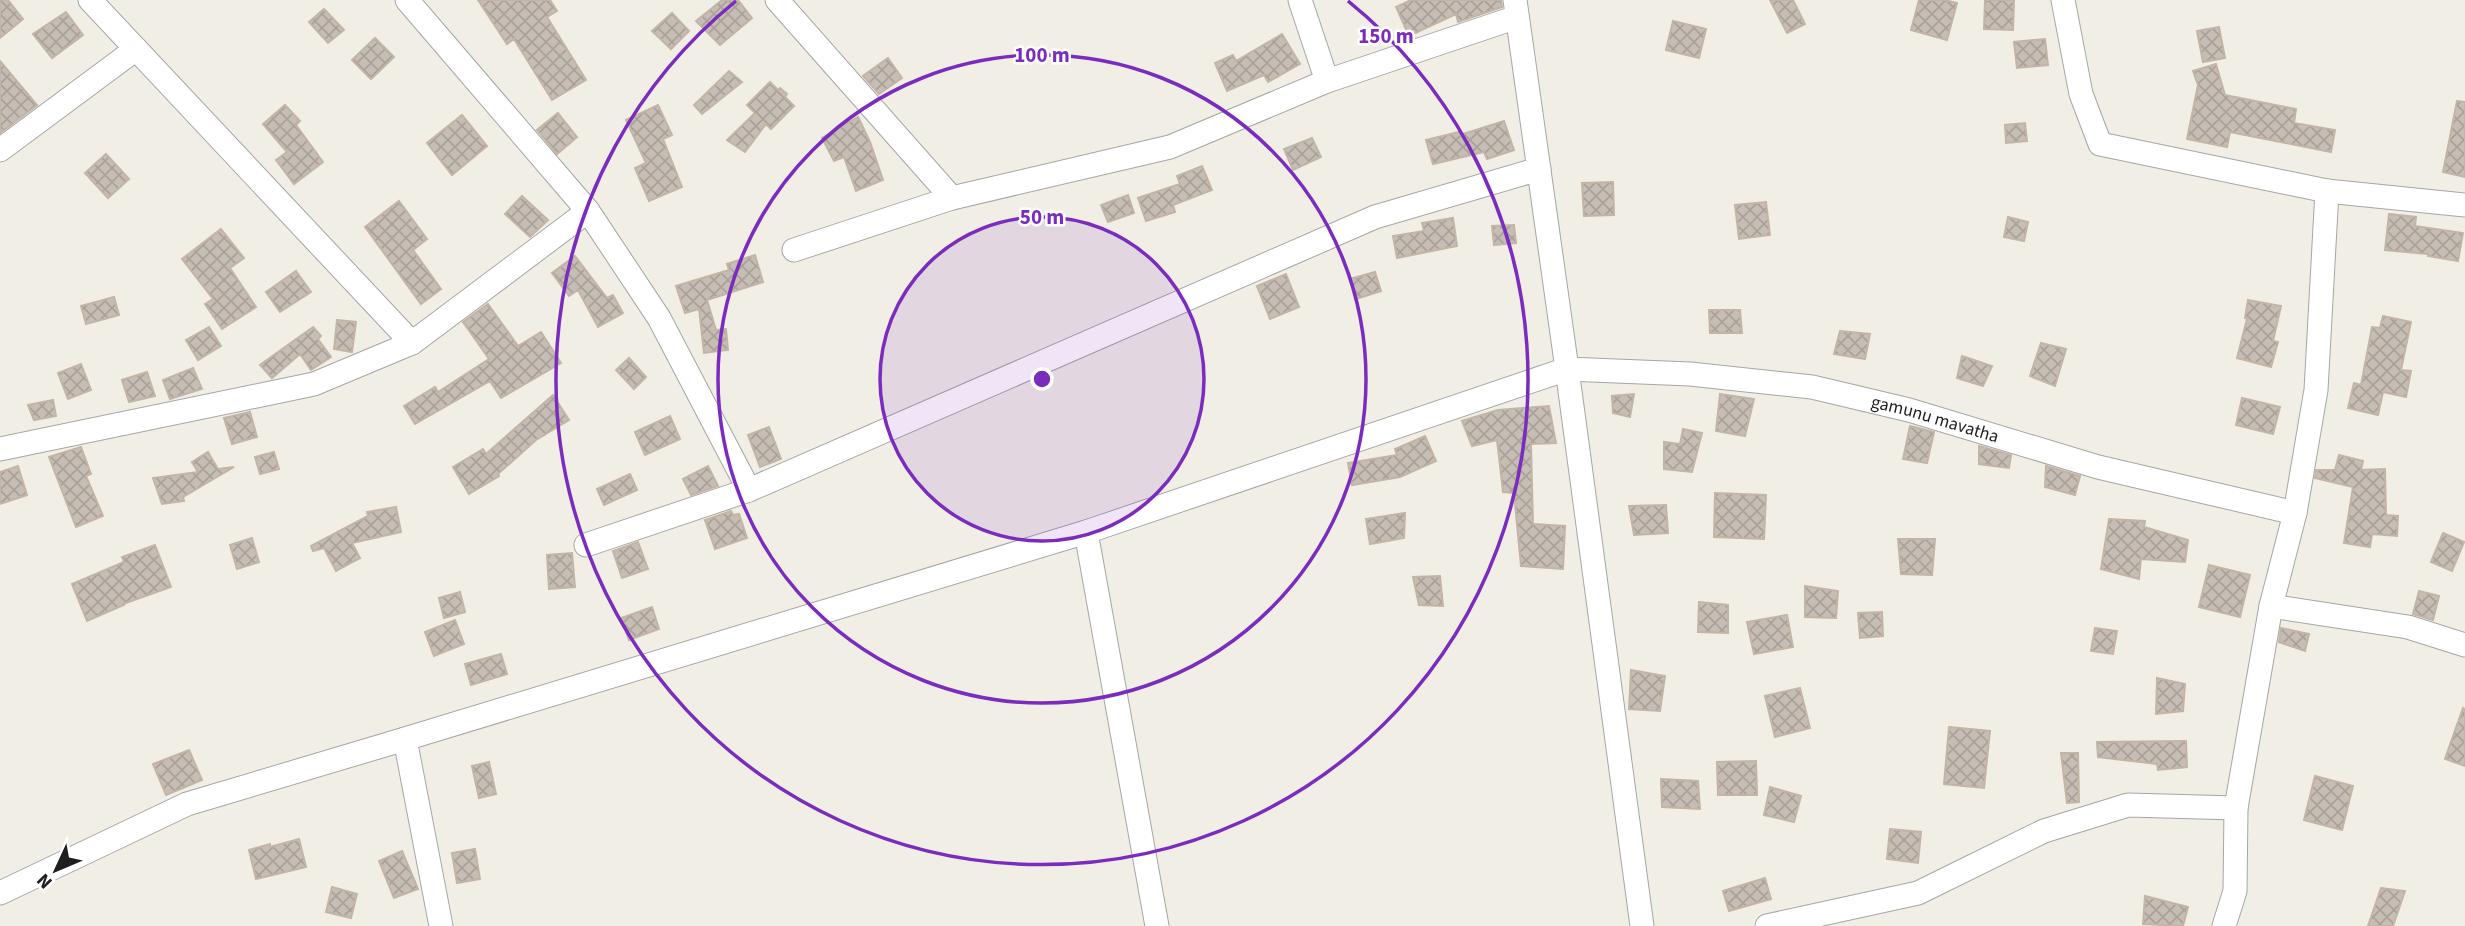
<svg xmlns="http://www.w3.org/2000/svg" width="2465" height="926" font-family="'Source Sans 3',sans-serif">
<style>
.building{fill:url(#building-cross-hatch);stroke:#c3b5a6;stroke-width:2}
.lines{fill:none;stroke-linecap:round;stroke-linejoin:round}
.minor-casing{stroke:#a6a6a6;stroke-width:25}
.minor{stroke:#fff;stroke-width:23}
.ring{fill:none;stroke:#7b2cbf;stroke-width:3.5}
.labels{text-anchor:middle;stroke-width:5;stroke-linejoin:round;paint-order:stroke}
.street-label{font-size:18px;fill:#1f1f1f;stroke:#fff}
.centre{fill:#7b2cbf;stroke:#fff;stroke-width:3.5}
.ring-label{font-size:21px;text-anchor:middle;font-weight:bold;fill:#7b2cbf;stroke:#fff;stroke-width:5;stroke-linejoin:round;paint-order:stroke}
</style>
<defs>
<pattern id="building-cross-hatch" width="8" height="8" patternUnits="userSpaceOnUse" patternTransform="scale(1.75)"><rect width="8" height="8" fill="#c6bdb4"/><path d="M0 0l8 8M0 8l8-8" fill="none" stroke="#aaa29a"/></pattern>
</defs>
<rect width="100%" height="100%" fill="#f1eee5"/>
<path class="building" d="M0,0H8L23,19L0,38Z
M478,0H550L557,11L547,17L586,80L552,100L514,39L507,44Z
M722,0H738L752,18L720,45L696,21Z
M1411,0H1501L1502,7L1458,22L1456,14L1409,36L1396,7Z
M1770,0H1793L1805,24L1787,33Z
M1919,0H1945L1957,3L1947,40L1911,30Z
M1985,0H2014L2013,30L1984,29Z
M324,9L344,30L328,43L309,22Z
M66,12L83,35L52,58L33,34Z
M672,13L689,31L671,49L652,31Z
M1673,21L1706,29L1699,58L1666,50Z
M2219,27L2225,58L2203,62L2197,31Z
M1282,34L1300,64L1268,82L1264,75L1227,91L1215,63L1233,55L1236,61Z
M375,38L394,57L371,79L352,60Z
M2045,39L2048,65L2017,68L2014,42Z
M888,58L902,78L879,94L863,76Z
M0,61L37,105L0,133Z
M2216,64L2225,95L2296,109L2294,123L2335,130L2331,152L2230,132L2227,147L2187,139L2198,85L2193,71Z
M729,71L742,82L702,114L694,105Z
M770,82L778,90L780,88L787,94L785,97L794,106L771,129L766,124L745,152L727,140L755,113L747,105Z
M2457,101L2465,102V177L2443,172Z
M285,105L300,121L296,125L323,162L294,184L276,160L287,152L263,124Z
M658,105L672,135L663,139L682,187L649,201L635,168L646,163L626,120Z
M558,113L577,137L557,154L537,130Z
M462,115L487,146L452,175L427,143Z
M858,117L870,142L883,180L856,191L844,157L834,161L822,138Z
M1504,121L1514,150L1487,159L1484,152L1433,164L1426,140L1459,132L1460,135Z
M2025,123L2027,141L2006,143L2005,125Z
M1312,138L1321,157L1293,170L1284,149Z
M106,154L129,179L108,198L85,173Z
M1202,166L1212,190L1173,205L1175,212L1146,221L1138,198L1180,184L1177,176Z
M1613,182L1614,215L1584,216L1582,183Z
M1128,195L1134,213L1108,222L1101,205Z
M522,196L548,220L530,237L505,214Z
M399,201L427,239L413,250L441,289L421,304L365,227Z
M1766,202L1770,235L1739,239L1735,205Z
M2389,214L2416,217L2415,226L2463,233L2458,261L2428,256V254L2385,250Z
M2008,217L2028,222L2024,241L2004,237Z
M1453,218L1457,246L1397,258L1393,236L1424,231L1422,223Z
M1514,225L1516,243L1494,245L1492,226Z
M221,229L244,258L230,268L256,307L222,329L205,304L213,299L182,259Z
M755,255L763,282L707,300L716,330L726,329L728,350L704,353L699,309L685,313L676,286L729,270L727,264Z
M575,256L607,298L613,295L623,313L598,327L578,290L569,296L552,273Z
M296,271L311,292L280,312L266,292Z
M1375,272L1381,291L1356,299L1350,279Z
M1286,274L1299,307L1270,319L1257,286Z
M114,297L119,315L86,324L81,306Z
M2248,300L2281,306L2273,341L2278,342L2271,367L2237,358L2247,319L2245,318Z
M488,304L518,346L541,332L561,363L501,398L490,381L415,424L404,406L435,387L438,392L489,359L463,322Z
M1709,310H1740L1742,333H1710Z
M2383,316L2411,322L2401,370L2411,371L2406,397L2383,392L2378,415L2348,408L2354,383L2361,385L2372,327L2380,328Z
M337,320L356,322L352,352L334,349Z
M209,327L221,346L198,360L186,340Z
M313,327L321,336L318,339L331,357L311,370L300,354L272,378L260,365Z
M1840,331L1870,334L1865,359L1834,354Z
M2041,343L2066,349L2055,386L2030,376Z
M1962,356L1992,366L1983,386L1957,378Z
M629,358L646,377L634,389L616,370Z
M81,364L91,390L68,399L58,373Z
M193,368L202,389L170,399L163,380Z
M147,372L155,396L129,402L122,380Z
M1634,394L1630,417L1613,413L1612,396Z
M1720,394L1754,399L1745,436L1716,431Z
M553,395L569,420L536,440L498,474L499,476L469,494L453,467L483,449L486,454Z
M2242,398L2280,407L2273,434L2236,425Z
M53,400L56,416L34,420L28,405Z
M1549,406L1556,443L1531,444L1533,524L1565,526L1563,569L1521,566L1514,493L1503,492L1497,440L1472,446L1462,421L1498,410Z
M250,412L257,437L232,444L224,418Z
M670,416L680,439L645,455L635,432Z
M1910,426L1934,432L1927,463L1903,459Z
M769,427L781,459L760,467L748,435Z
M1683,429L1702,433L1692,472L1664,469V442L1680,444Z
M1425,436L1436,461L1400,477L1352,485L1348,463L1397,455L1395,449Z
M1979,446L2011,455L2009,468L1979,464Z
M81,447L91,474L86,476L103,516L76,527L49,457Z
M208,452L218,469L234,467L183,497L184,501L162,504L153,478L198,472L192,462Z
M274,452L279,469L260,474L255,457Z
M2339,455L2363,461L2361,470L2385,469L2386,515L2398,516L2397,536L2372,534L2370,547L2344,543L2353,487L2315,478L2316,470H2335Z
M18,466L27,495L0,504V472Z
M708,466L718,486L691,495L683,479Z
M2046,466L2080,476L2075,495L2045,487Z
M630,474L637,490L604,505L597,489Z
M1715,493L1766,495L1764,539L1714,537Z
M1666,505L1668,533L1634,535L1629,506Z
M396,507L401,532L352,543L360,558L336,571L324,548L313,551L311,546L368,516L367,512Z
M731,511L733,515L739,514L747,538L715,549L705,520Z
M1405,513L1404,538L1370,544L1366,519Z
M2109,519L2145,521L2144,527L2188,540L2185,562L2141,559L2139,579L2101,569Z
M2443,533L2464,542L2452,571L2431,562Z
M252,538L259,562L237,569L230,545Z
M1898,539H1935L1932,575L1901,574Z
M638,542L648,569L622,578L613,551Z
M155,545L171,587L123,604L124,605L87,621L72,584L124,562L122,557Z
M572,553L575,587L549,589L547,555Z
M2209,565L2250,575L2240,617L2199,607Z
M1440,576L1443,606L1419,605L1413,577Z
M1805,586L1838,591L1836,618L1805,617Z
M2419,591L2439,596L2433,620L2413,614Z
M460,592L465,612L444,618L439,598Z
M1699,602L1728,605V633L1698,632Z
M652,607L659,629L629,640L621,618Z
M1882,612L1883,636L1860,638L1858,613Z
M1787,615L1793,647L1754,654L1747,622Z
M455,620L464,644L434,656L425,632Z
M2095,628L2117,631L2113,654L2091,651Z
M2281,628L2309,634L2305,651L2279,642Z
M501,654L507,674L471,685L465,664Z
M1631,670L1665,676L1660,711L1629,709Z
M2157,678L2185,684L2183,711L2156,714Z
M1800,688L1810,728L1775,737L1765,696Z
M2463,708L2465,709V766L2445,759Z
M1949,727L1990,731L1984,788L1944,784Z
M2186,741L2187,767L2158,770L2157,764L2098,757L2097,742Z
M189,750L202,780L166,795L153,764Z
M2061,753H2078L2079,802L2067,803Z
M1756,761L1757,795H1718L1717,762Z
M489,762L496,794L479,798L472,766Z
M2315,776L2353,786L2342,830L2304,820Z
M1661,779L1698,781L1700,809L1662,807Z
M1770,787L1801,796L1794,822L1764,815Z
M1890,829L1921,832L1918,863L1887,859Z
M299,839L306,867L256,879L249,850L270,844V847Z
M475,849L480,879L457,883L452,853Z
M402,851L418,889L394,898L379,861Z
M1765,878L1771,899L1729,911L1723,891Z
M332,887L357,894L351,918L326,912Z
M2381,888L2405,891L2393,926H2368Z
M2145,896L2188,907L2183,926L2143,924Z"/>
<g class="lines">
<g class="minor-casing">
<g id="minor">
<path d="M90,0L412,343"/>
<path d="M407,0L588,211L659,318L749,490"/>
<path d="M777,0L952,198"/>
<path d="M1515,0L1567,369L1642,926"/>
<path d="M2063,0L2081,94L2100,144L2327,191L2465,205"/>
<path d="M1327,81L1517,17"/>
<path d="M0,150L136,49"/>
<path d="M794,250L952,198L1170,147L1327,81L1300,0"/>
<path d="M0,449L314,384L412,343L588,211"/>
<path d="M1086,532L1157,926"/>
<path d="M586,545L749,490L1375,217L1539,169"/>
<path d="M2271,606L2408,627L2465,645"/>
<path d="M0,893L187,804L405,739"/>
<path id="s1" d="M441,926L405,739L1086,532L1567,369L1690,374L1812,387L1909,410L2098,467L2295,513"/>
<path d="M1767,926L1918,893L2044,831L2128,805L2236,808"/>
<path d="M2224,926L2235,891L2236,808L2271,606L2295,513L2316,390L2327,191"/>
</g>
</g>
<use href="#minor" class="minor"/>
</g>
<circle cx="1042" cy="379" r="162" fill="#7b2cbf" fill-opacity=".12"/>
<g class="ring">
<circle cx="1042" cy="379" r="162"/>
<circle cx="1042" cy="379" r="324"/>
<path d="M1348 1A486 486 0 1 1 736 1"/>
</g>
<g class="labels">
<g class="street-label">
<text dy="6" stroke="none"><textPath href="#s1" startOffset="1783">gamunu mavatha</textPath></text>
</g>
</g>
<circle cx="1042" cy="379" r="10" class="centre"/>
<g class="ring-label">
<text x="1386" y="43">150 m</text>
<text x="1042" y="62">100 m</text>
<text x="1042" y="224">50 m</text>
</g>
<g transform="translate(56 870) rotate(226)" stroke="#ffffff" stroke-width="5" paint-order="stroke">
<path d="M0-5L12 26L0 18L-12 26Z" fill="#1f1f1f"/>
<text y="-10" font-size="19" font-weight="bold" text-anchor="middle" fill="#1f1f1f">N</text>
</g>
</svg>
